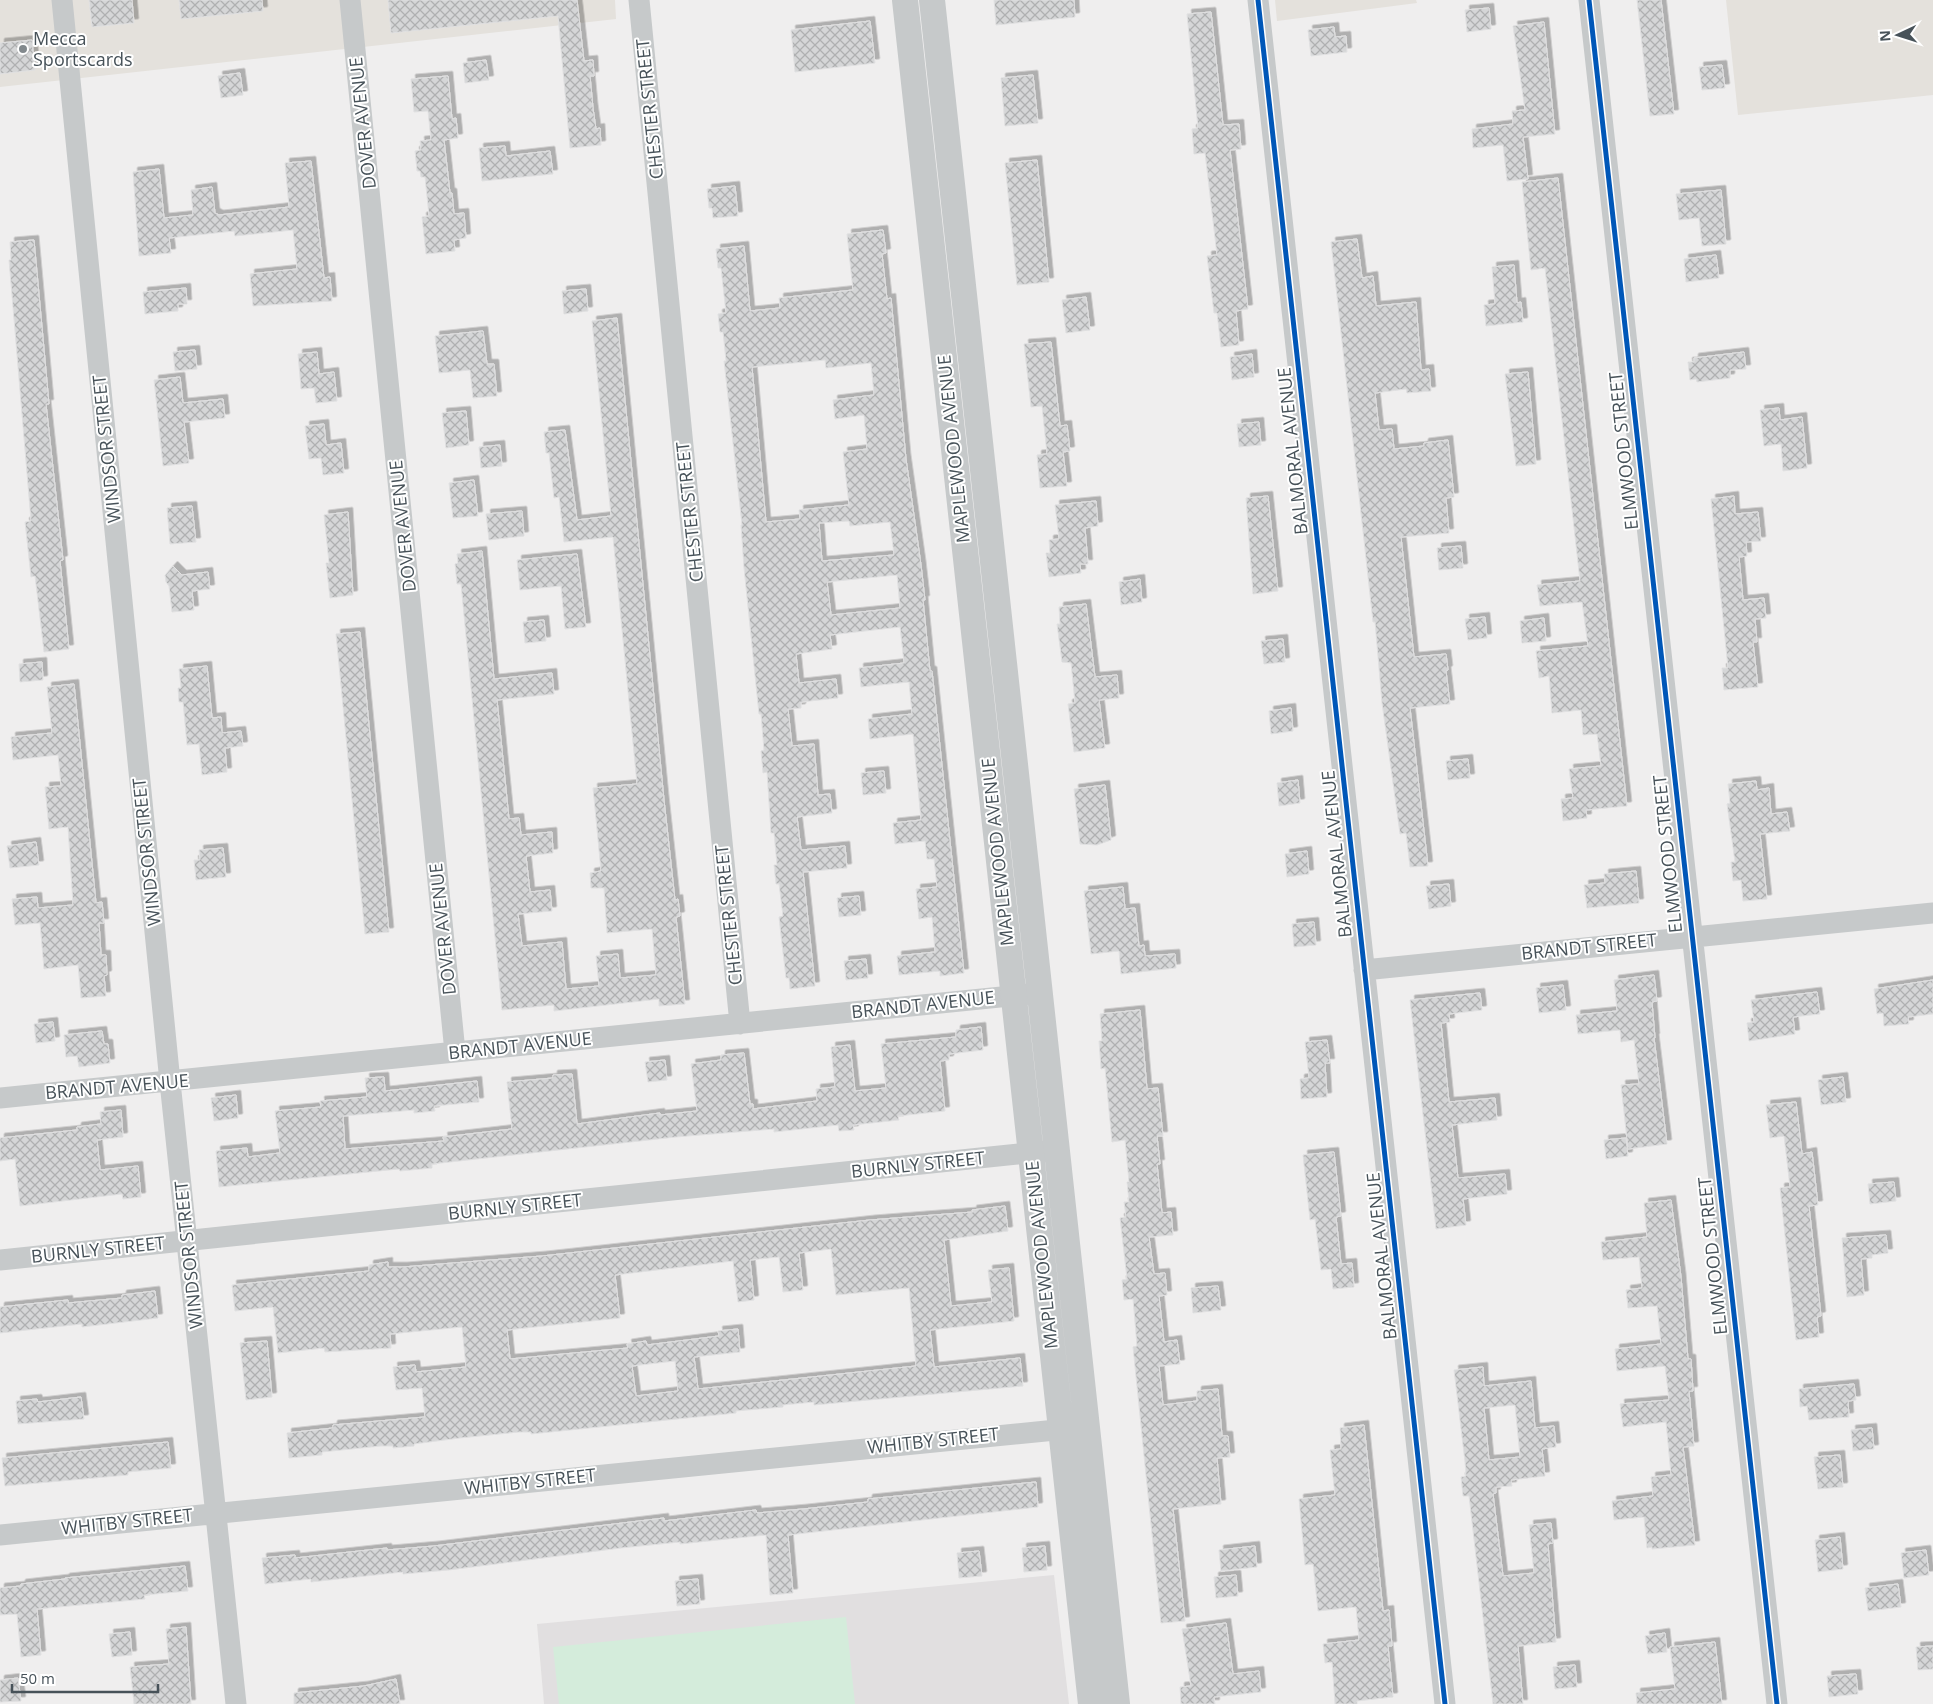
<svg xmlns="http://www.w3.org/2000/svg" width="1933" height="1704" font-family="'Open Sans',sans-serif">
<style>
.commercial{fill:#e4e1dc}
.education{fill:#e1dfe0}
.pitch{fill:#d4ecdb}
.building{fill:url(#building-cross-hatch);stroke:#e0e0e1;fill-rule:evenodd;filter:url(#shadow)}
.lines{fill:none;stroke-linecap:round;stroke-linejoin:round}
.minor{stroke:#c6c9ca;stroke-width:21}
.tertiary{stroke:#c6c9ca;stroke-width:26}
.cycleway-casing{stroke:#fff;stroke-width:8}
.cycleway{stroke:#0057b8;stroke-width:5}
.poi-dot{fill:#82898d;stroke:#fff;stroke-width:2}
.labels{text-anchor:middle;stroke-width:4;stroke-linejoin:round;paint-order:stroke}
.poi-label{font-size:18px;fill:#475259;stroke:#fff;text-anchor:start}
.street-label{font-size:18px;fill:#475259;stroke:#fff}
</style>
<defs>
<pattern id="building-cross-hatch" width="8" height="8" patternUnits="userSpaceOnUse" patternTransform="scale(1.25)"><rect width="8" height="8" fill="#d5d6d7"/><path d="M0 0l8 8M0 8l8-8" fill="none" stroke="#afb0b1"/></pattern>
<filter id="shadow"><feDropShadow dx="4.5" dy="-4.5" stdDeviation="0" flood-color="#0004"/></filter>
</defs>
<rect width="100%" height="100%" fill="#efeeee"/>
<path class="commercial" d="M0,0H615L616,19L0,87Z
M1275,0H1416L1417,3L1277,21Z
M1726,0H1933V95L1738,115Z"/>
<path class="education" d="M1054,1575L1069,1704H544L537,1624Z"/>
<path class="pitch" d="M846,1617L855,1704H559L553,1647Z"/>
<path class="building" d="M89,0H132L134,23L92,27Z
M179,0H262L263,11L181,19Z
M388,0H577L584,61L593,60L594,76H590L593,108L596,129L600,128L601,145L570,148L558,16L391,33Z
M994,0H1074L1075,17L996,25Z
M1637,0H1661L1674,114L1650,116Z
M1489,8L1491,29L1467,32L1465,10Z
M1211,12L1223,125L1239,124L1241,149L1230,150L1248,309L1236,311L1239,345L1221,347L1217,313H1214L1207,256L1217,255L1205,153L1194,154L1192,129L1198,128L1187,14Z
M870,21L875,63L795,72L791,30Z
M1544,22L1555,134L1523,137L1528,179L1507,181L1503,145L1473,148L1472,129L1513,124L1512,111L1525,110L1513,26Z
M1334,27L1335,37L1346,36L1347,52L1311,56L1308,30Z
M32,40L35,70L0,74V43Z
M486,60L489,80L465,83L463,63Z
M1722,65L1725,88L1702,90L1699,67Z
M240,73L243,95L221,98L218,76Z
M1033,75L1038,123L1005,126L1001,78Z
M448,76L452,119L456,118L458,138L444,140L450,193H452L454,214L464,213L466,238L454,240L455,251L426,254L422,217L429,216L425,177H421L420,171H417L415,151L421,150L420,141L431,140L428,111L414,112L411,79Z
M505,146L506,156L550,151L553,174L482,181L479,148Z
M1037,160L1049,282L1017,285L1005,163Z
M311,161L324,278L330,277L332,301L253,306L250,274L297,269L293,230L235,236L234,231L169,238L171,253L139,256L133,172L159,169L164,218L193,215L191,190L212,187L215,213L219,215L289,207L285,163Z
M1558,178L1627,806L1586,810L1587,818L1563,821L1561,799L1573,798L1569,769L1601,766L1597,734L1583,735L1581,710L1552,713L1549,676L1539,678L1536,651L1588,646L1582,602L1540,606L1537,585L1580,581L1545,268L1531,270L1522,182Z
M735,186L738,216L713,218L712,208H709L707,189Z
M1721,190L1726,244L1702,246L1699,218L1679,220L1676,194Z
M883,230L886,253L882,254L887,299L891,298L906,459L921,565L925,600H923L930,671H932L964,973L940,976V971L899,975L897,956L935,952L932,917L919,919L916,889L937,887L934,859H927L925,841L895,844L893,823L921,820L913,734L870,739L868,719L912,714L909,682L861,687L859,668L904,663L900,627L830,635L832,649L796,654L799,683L836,679L838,698L801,702V708L788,709L792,746L814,744L818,795L830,794L832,813L797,817L801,850L845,846L847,868L803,872L815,986L790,989L789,978H786L781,936L779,917L783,916L779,884H776L774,865H777L774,833H771L767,772L763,773L761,751L764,750L761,714H759L757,695L744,568L741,525H742L724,361H726L723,332H720L718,314L726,313L721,268H718L716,249L744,246L750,311L780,308L779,298L853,290L847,234ZM825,360L826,368L871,363L874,395L833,400L835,419L864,415L867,449L843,452L849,505L799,510L800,519L766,522L752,367ZM849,521L850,526L890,522L894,555L822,561L819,523ZM897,575L900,608L831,615L827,582Z
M1357,239L1362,278L1373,276L1376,306L1416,302L1421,370L1429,369L1431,391L1407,393L1406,389L1375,393L1379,430L1392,429L1394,449L1424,446V443L1448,440L1454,497L1446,498L1449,533L1401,537L1414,657L1446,654L1448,670L1446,671L1450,704L1410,708L1428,866L1410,867L1406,833L1400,834L1382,703L1375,622H1373L1331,242Z
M34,240L49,404H46L63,560L60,561L69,649L44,652L35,576L31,577L25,522L31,521L9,260H11L10,242Z
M1716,255L1719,278L1686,282L1684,259Z
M1514,265L1517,303L1521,302L1523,322L1486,326L1484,305L1495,304L1492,267Z
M186,288L187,304H178V311L145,314L143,292Z
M586,289L588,311L564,314L562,291Z
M1086,297L1090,330L1066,333L1062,300Z
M617,318L664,800L675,900L678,899L680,916L676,917L685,1004L659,1006V999L554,1011V1005L502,1010L461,584H457L455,564L458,563L457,554L482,551L494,679L552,673L554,694L497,700L509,819L519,818L521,835L552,832L553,853L526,856L530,892L550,890L552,911L518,914L522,946L562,942L566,989L599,986L596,956L618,954L620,978L656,975L652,929L607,933L604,888H591L590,873L601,871L593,788L637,784L613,537L564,542L559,497L554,498L549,453H546L544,432L565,430L577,520L611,516L592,321Z
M483,331L487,364H494L497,396L473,398L470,370L439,373L435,336Z
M1051,342L1060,426L1067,425L1070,451L1063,452L1067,486L1040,488L1037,455L1047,454L1042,406L1031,407L1024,344Z
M195,350L197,369L175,371L173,352Z
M317,352L319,374L334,372L337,401L316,403L314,388L301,389L298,354Z
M1744,352L1746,369L1730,370V378L1697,382L1696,379L1690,380L1688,362H1694V358Z
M1252,354L1254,377L1232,380L1230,357Z
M1528,372L1536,464L1516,466L1505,374Z
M180,377L183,403L223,399L225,418L184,422L189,463L163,466L154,380Z
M1779,408L1780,420L1802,417L1807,468L1783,471L1781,444L1764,446L1760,410Z
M466,411L469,445L446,448L442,413Z
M1259,422L1261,445L1239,447L1237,424Z
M324,424L326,445L341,443L344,473L323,475L321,458L309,459L305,426Z
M500,445L502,466L481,468L479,447Z
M474,480L478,516L453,518L449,483Z
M1268,496L1278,591L1253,594L1246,498Z
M1734,496L1735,514L1758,512L1761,541L1746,542L1747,556L1739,557L1743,600L1764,598L1766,618L1755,619L1757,642H1753L1758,687L1724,690L1722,668H1728L1711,499Z
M1096,501L1098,526L1085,528L1088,564H1080L1081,573L1049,577L1046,553H1050L1049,540L1059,539L1055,505Z
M192,506L196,542L170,544L167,508Z
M522,511L524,536L489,540L486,514Z
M348,512L353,595L330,598L326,563H329L324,515Z
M1461,546L1463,568L1439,570L1437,548Z
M577,554L586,627L565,629L561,586L520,590L517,560Z
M173,566L182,575L208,572L210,589L192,591L194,610L172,612L169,586L166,582L165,575Z
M1140,579L1142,602L1121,605L1119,582Z
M1086,604L1095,677L1117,675L1119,698L1099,700L1105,748L1074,752L1068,704L1075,703L1071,663L1062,662L1057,624H1060L1059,607Z
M1485,617L1487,638L1468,640L1465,619Z
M1544,618L1546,641L1522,643L1520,621Z
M544,620L546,641L525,643L523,622Z
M360,632L389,932L365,934L336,634Z
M1283,639L1285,662L1264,664L1261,641Z
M42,662L43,680L20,682L19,664Z
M207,666L212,718L221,717L222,733L241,731L243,746L225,748L227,772L202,775L199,744L187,745L183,702H179L178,688H181L179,669Z
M74,684L96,903L102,902L104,923H99L101,955H106L107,975L104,976L106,996L81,998L78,965L44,969L40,923L15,925L12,899L37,897L38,908L73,905L68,827L49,829L45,787L61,786L58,755L13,760L11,737L52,733L47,687Z
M1291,708L1293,731L1271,734L1269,711Z
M1468,759L1470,778L1448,780L1446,761Z
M884,771L886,793L863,795L861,773Z
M1298,780L1300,803L1279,806L1277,783Z
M1756,781L1757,790L1769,788L1771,814L1787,812L1790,831L1760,834L1767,899L1743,901L1741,880L1733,881L1731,862H1735L1727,804L1730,803L1728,784Z
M1105,785L1111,840L1097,845L1080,844L1074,789Z
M36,842L39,865L10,868L7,846Z
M223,848L226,877L196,880L194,860H200L199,850Z
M1307,851L1309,874L1287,877L1285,854Z
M1636,871L1639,903L1587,908L1584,885L1605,883L1604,874Z
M1449,884L1451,906L1429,909L1426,886Z
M1123,887L1125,909L1135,908L1139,946L1144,945L1145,956L1175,954L1176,968L1121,974L1119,951L1091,954L1084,891Z
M859,896L861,915L839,917L837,898Z
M1314,922L1316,945L1294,947L1292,924Z
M866,959L868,978L846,980L844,961Z
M1654,975L1657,1001L1652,1002L1655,1038H1654L1667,1144L1628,1149L1621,1085L1639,1084L1634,1040L1621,1042L1620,1030L1578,1034L1576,1015L1617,1011L1614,980Z
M1933,980V1014L1908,1017L1909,1024L1884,1026L1883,1013L1877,1014L1874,989Z
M1563,985L1566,1010L1539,1013L1536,988Z
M1817,992L1820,1014L1793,1017L1795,1034L1749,1041L1747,1023L1754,1022L1751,1000Z
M1480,993L1482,1010L1449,1014L1450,1022L1441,1023L1449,1102L1495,1098L1497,1120L1452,1125L1458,1178L1505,1174L1507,1194L1463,1199L1466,1225L1436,1229L1410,1000Z
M1140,1010L1147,1089L1158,1088L1163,1136H1157L1160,1164H1157L1162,1213L1171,1212L1173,1235L1149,1237L1154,1274L1165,1273L1167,1295L1159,1296L1164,1342L1177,1340L1180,1364L1159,1366L1163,1405L1197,1401V1391L1218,1389L1222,1436H1228L1230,1457L1217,1458L1221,1504L1173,1509L1185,1621L1161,1623L1133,1347L1137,1346L1133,1299L1124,1300L1122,1280L1127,1279L1120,1218L1126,1217L1124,1202H1129L1127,1182H1129L1125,1140L1112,1142L1105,1068L1101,1069L1099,1041H1102L1100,1014Z
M53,1022L55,1041L36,1043L34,1024Z
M981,1027L983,1050L949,1054V1060L940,1061L945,1111L898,1116L899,1120L853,1125L854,1130L839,1131L838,1125L774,1132V1129L676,1137L432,1164V1168L400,1171L399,1169L219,1187L216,1151L247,1148L248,1157L280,1153L275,1111L321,1107L320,1101L367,1097L365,1078L384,1077L385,1091L477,1081L479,1102L434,1106L435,1111L414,1113V1110L343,1116L345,1149L444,1141L443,1137L512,1129L507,1082L553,1078V1075L572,1074L577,1124L660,1113V1115L697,1111L691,1064L721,1060V1055L744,1053L750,1104H753V1109L817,1101L816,1089L835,1087L831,1047L850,1045L855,1091L886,1088L881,1044L956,1037V1030Z
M102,1031L104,1044H108L110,1063L79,1067L77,1056L66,1057L64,1035Z
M1327,1040L1330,1063H1325L1327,1097L1301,1099L1300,1079L1309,1078L1305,1042Z
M665,1060L667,1080L648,1082L645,1062Z
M1843,1077L1846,1102L1821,1105L1818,1080Z
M236,1095L238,1118L214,1121L211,1098Z
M1796,1102L1802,1154L1812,1152L1818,1205L1809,1206L1821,1316L1817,1317L1819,1337L1796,1340L1780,1188L1790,1187L1784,1136L1770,1138L1766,1105Z
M121,1110L123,1137L97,1140L100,1170L138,1166L141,1197L123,1199L122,1194L20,1206L15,1159L0,1161V1138L77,1130V1127L101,1124L100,1112Z
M1626,1138L1628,1156L1606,1159L1604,1140Z
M1334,1152L1341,1216L1336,1217L1341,1264L1352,1263L1354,1287L1333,1289L1331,1269L1321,1270L1315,1219L1310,1220L1303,1155Z
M1894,1182L1896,1201L1870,1204L1868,1184Z
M1671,1200L1681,1277L1688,1359H1691L1693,1391H1689L1694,1446L1683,1447L1695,1545L1652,1549V1547L1647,1548L1644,1517L1614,1520L1612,1501L1653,1496L1651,1477L1671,1475L1666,1422L1623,1427L1620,1404L1669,1400L1665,1366L1617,1371L1615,1349L1661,1344L1657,1306L1628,1308L1626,1290L1642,1288L1639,1257L1603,1260L1601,1242L1647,1237L1644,1203Z
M1005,1206L1008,1231L944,1240L951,1306L992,1302L988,1270L1009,1268L1014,1321L930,1330L934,1367L1020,1358L1023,1386L814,1405V1402L783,1405V1407L736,1411V1413L531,1434V1432H519L460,1438L414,1444V1446L393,1448V1446H381L322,1452V1455L289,1458L287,1433L333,1428V1425L425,1417L422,1388L396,1390L393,1367L415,1365L416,1372L466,1367L462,1327L390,1334L391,1348L325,1352L324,1348L278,1353L273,1307L235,1311L232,1285L369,1271V1265L388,1262V1267H403L542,1256L870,1220L973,1212L972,1210ZM831,1249L836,1295L909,1288L916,1366L698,1389L694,1357L740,1352L738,1329L718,1331L719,1336L647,1345L646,1341L627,1344L628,1348L510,1359L507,1330L620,1318L615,1275L733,1261L738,1302L754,1300L750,1260L779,1257L783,1292L803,1290L799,1253ZM675,1361L678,1391L636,1396L632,1366Z
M1886,1235L1888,1253L1872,1255V1258L1861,1259L1864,1295L1847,1297L1842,1238Z
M1218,1286L1221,1310L1193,1313L1191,1288Z
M155,1291L158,1318L82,1327V1324L0,1333V1307L68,1300V1303L122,1298V1295Z
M267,1341L272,1397L246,1400L240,1343Z
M1483,1367L1484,1386L1531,1381L1535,1428L1554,1426L1556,1447L1542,1449L1545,1476L1511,1480L1512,1486L1496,1487V1493L1493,1494L1503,1576L1534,1573L1529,1525L1551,1523L1553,1543L1548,1544L1556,1642L1518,1646L1523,1704H1493L1469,1496H1463L1461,1477L1466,1476L1465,1462L1454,1370ZM1515,1405L1520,1457L1489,1460L1484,1408Z
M1854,1384L1856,1400L1848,1401L1849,1417L1809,1420L1807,1406L1800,1407L1799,1389Z
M81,1397L84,1419L18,1424L16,1401L37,1399L38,1402Z
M1364,1425L1383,1611L1389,1610L1392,1646H1388L1393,1697L1357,1701V1704H1335L1332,1662L1325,1663L1323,1644L1359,1640L1356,1607L1318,1611L1313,1564L1305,1565L1299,1499L1335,1495L1330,1450L1341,1449L1340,1428Z
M1872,1428L1874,1449L1853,1451L1851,1430Z
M168,1442L171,1468L128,1472V1475L5,1486L2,1458Z
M1840,1455L1843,1487L1818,1489L1814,1457Z
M1036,1482L1038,1507L788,1535L793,1593L770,1595L766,1535L680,1544V1542L621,1548L449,1570L403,1574V1572L311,1582V1579L265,1584L262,1558L295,1555V1558L387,1548V1550L434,1546L664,1518V1521L756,1510L757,1513L803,1509L868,1502V1499Z
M1840,1537L1843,1569L1818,1572L1815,1540Z
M1045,1546L1047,1570L1024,1572L1022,1548Z
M1255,1546L1257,1567L1221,1571L1219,1550Z
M1926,1550L1929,1575L1904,1578L1901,1553Z
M979,1551L982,1576L959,1578L957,1553Z
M185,1566L188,1591L144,1595L145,1599L37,1609L41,1655L21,1657L17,1614L0,1615V1588L21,1586V1584L65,1579V1578Z
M1236,1575L1238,1596L1216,1598L1214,1577Z
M698,1579L700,1604L677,1606L675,1581Z
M1898,1584L1901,1607L1868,1611L1865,1588Z
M1226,1623L1233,1674L1259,1671L1261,1692L1214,1697L1215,1704H1181L1180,1687L1191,1686L1182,1629Z
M186,1627L191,1704H134L130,1667L169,1664L166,1629Z
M130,1632L132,1655L112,1657L109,1634Z
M1665,1633L1667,1652L1648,1654L1645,1636Z
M1715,1642L1722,1704H1637L1636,1693L1675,1689L1670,1647Z
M1933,1646V1669L1918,1670L1916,1647Z
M1575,1665L1577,1687L1555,1689L1553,1667Z
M1856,1674L1858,1694L1829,1697L1827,1676Z
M18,1678L21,1701L0,1702V1680Z
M396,1679L400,1704H294V1693L364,1686Z"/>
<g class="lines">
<path class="minor" d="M62,0L170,1082L236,1704
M350,0L455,1052
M639,0L740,1024
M1258,0L1445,1704
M1589,0L1777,1704
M1364,970L1933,913
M0,1098L1030,994
M0,1260L1047,1151
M0,1535L1076,1428"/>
<path class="tertiary" d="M905,0L1091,1704
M932,0L1117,1704"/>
<g class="cycleway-casing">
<path id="cycleway" d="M1258,0L1445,1704
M1589,0L1777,1704"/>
</g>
<use href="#cycleway" class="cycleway"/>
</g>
<circle class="poi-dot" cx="23" cy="49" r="5"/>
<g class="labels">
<g class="poi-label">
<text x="33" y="45">Mecca<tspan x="33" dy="21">Sportscards</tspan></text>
</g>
<g class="street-label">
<text transform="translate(650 109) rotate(-96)" y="6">CHESTER STREET</text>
<text transform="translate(363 123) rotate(-96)" y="6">DOVER AVENUE</text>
<text transform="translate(107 449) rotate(-96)" y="6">WINDSOR STREET</text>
<text transform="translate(954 449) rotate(-96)" y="6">MAPLEWOOD AVENUE</text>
<text transform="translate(1293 451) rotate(-96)" y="6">BALMORAL AVENUE</text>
<text transform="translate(1624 451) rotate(-96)" y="6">ELMWOOD STREET</text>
<text transform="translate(690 512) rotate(-96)" y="6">CHESTER STREET</text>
<text transform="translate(403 526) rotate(-96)" y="6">DOVER AVENUE</text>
<text transform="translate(147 852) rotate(-96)" y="6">WINDSOR STREET</text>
<text transform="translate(998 852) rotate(-96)" y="6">MAPLEWOOD AVENUE</text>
<text transform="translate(1337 854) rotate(-96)" y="6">BALMORAL AVENUE</text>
<text transform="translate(1668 854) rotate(-96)" y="6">ELMWOOD STREET</text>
<text transform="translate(729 915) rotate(-96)" y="6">CHESTER STREET</text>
<text transform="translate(443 929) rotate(-96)" y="6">DOVER AVENUE</text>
<text transform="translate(1589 947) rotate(-6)" y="6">BRANDT STREET</text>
<text transform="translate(923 1005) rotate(-6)" y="6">BRANDT AVENUE</text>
<text transform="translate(520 1046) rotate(-6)" y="6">BRANDT AVENUE</text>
<text transform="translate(117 1087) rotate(-5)" y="6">BRANDT AVENUE</text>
<text transform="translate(918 1165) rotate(-6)" y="6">BURNLY STREET</text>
<text transform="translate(515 1207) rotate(-6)" y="6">BURNLY STREET</text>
<text transform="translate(98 1250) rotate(-6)" y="6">BURNLY STREET</text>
<text transform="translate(189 1255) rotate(-96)" y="6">WINDSOR STREET</text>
<text transform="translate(1042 1255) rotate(-96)" y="6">MAPLEWOOD AVENUE</text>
<text transform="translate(1382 1256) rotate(-96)" y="6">BALMORAL AVENUE</text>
<text transform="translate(1713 1256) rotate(-96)" y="6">ELMWOOD STREET</text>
<text transform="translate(933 1441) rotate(-6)" y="6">WHITBY STREET</text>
<text transform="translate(530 1482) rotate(-6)" y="6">WHITBY STREET</text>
<text transform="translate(127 1522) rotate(-6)" y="6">WHITBY STREET</text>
</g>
</g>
<g transform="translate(1898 35) rotate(266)" stroke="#ffffff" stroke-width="4" paint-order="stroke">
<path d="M0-4L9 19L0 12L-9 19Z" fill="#475259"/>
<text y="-8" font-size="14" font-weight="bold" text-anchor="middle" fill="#475259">N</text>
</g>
<path d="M12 1684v8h146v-8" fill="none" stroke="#475259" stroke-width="2.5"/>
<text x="20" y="1684" font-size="15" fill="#475259" stroke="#ffffff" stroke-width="4" paint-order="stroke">50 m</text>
</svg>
